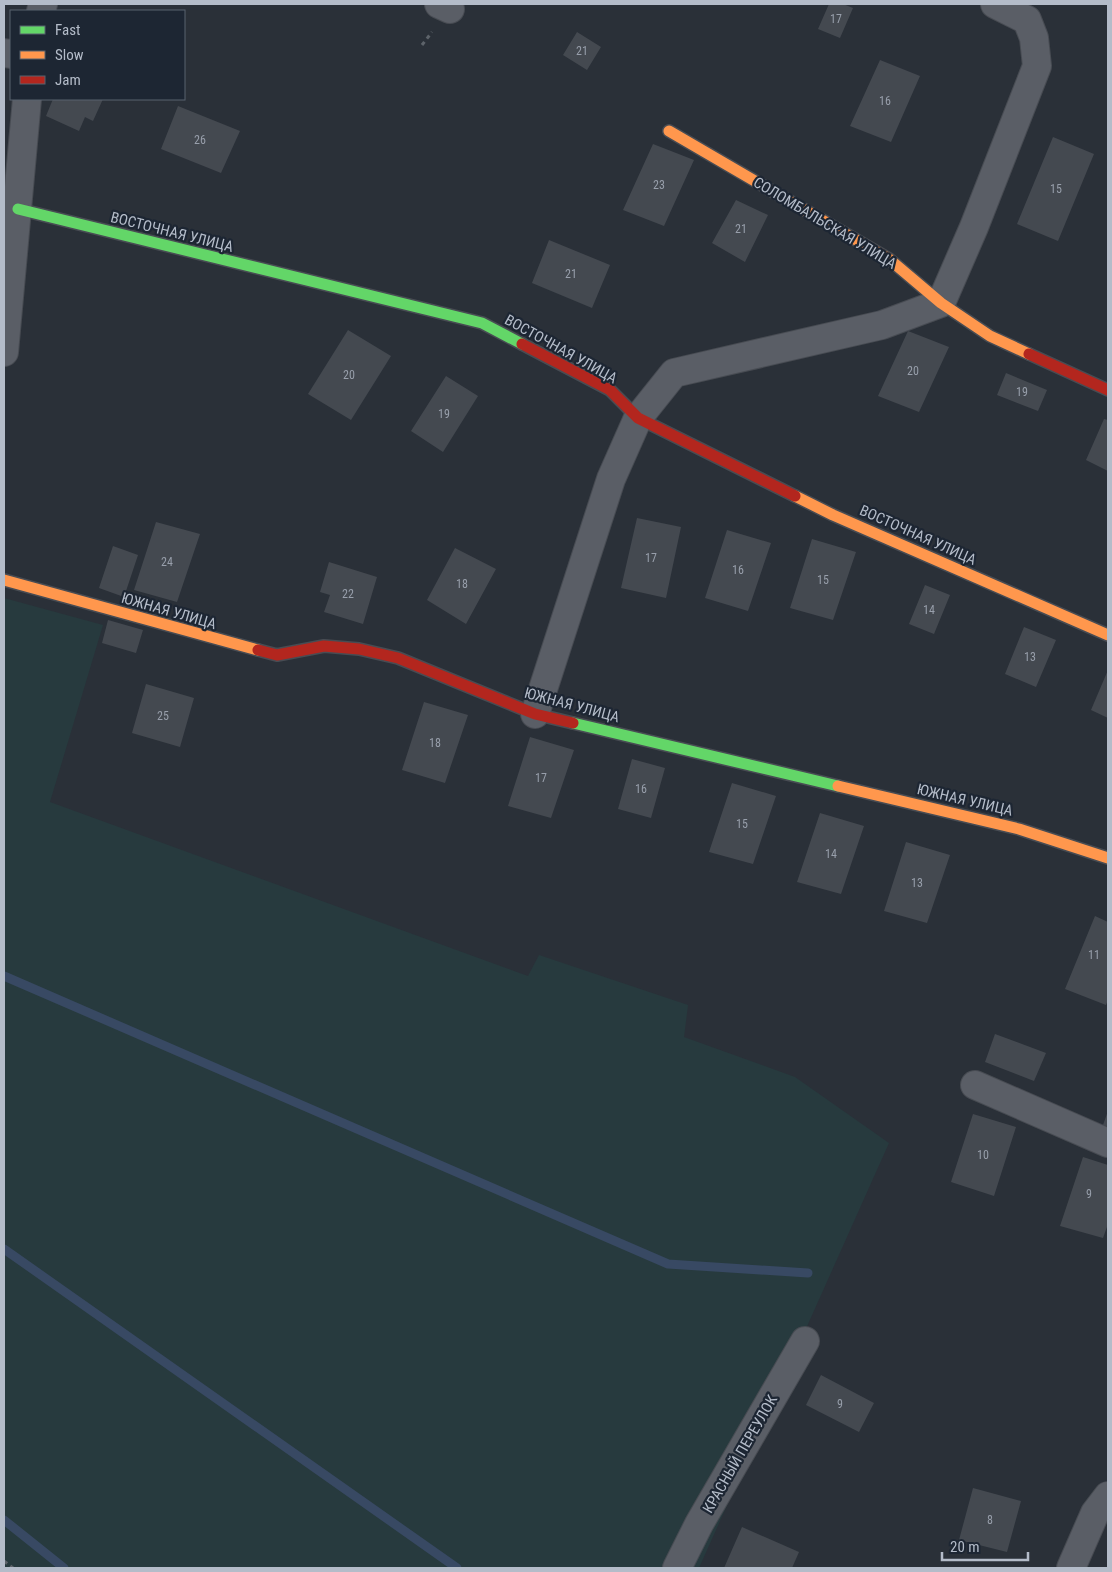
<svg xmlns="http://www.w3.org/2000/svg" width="1112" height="1572" font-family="'Roboto Condensed',sans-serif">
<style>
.green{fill:#273a3e}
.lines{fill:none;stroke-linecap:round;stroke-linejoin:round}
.stream{stroke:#384963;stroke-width:9}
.building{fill:#444950}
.street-casing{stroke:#484c53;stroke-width:30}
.fast-casing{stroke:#484c53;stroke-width:14}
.slow-casing{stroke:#484c53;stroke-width:14}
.jam-casing{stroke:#484c53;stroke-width:14}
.path{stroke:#5d636a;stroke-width:3;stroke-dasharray:4 4;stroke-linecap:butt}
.street{stroke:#5a5e66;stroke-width:28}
.fast{stroke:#63d668;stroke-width:11}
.slow{stroke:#ff974d;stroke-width:11}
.jam{stroke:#b3261e;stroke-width:11}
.labels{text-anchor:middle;stroke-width:4.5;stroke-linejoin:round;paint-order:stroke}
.number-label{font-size:12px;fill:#989fab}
.street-label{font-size:15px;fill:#b4bcc9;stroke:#1d2633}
</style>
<rect width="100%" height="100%" fill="#2a3038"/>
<path class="green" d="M4,598L103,625L50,802L528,976L539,955L688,1005L684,1037L795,1077L889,1143L699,1568H4Z"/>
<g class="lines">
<path class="stream" d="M4,976L668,1264L808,1273
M4,1249L457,1568
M4,1520L64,1568"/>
</g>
<path class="building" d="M829,4H843L853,8L840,38L818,29Z
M577,32L601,47L587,70L563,55Z
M880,60L920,76L891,142L850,126Z
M53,99H103L93,121L85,117L79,131L46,116Z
M178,106L240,131L221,173L161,149Z
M1053,137L1094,154L1058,241L1017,224Z
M653,144L694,160L664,226L623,210Z
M736,200L768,215L745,262L712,243Z
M549,240L610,265L592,308L532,283Z
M348,330L391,356L351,420L308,394Z
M908,331L949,347L919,412L878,396Z
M1006,373L1047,390L1038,411L997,395Z
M446,376L478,396L443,452L411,431Z
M1104,419L1108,420V471L1086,460Z
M637,518L681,527L666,598L621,588Z
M156,522L200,534L177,602L134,590Z
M727,530L771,543L748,611L705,598Z
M812,539L856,552L833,620L790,608Z
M113,546L138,555L124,597L99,588Z
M455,548L496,569L466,624L427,600Z
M329,562L377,577L363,624L324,612L330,595L320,592Z
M925,585L950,595L934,634L909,624Z
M108,620L143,630L136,653L102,643Z
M1024,627L1056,640L1036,687L1005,674Z
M1108,670V718L1091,710Z
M146,684L194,698L180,747L132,733Z
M424,702L468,715L445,783L402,770Z
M530,737L574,750L551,818L508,806Z
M632,759L665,768L651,818L618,809Z
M732,783L776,796L753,864L709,852Z
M820,813L864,826L841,894L797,882Z
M906,842L950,855L927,923L884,911Z
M1095,916L1108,922V1000L1106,1005L1065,989Z
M995,1034L1046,1053L1034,1081L985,1062Z
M1108,1111V1127L1103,1125Z
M973,1114L1016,1127L994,1196L951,1182Z
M1083,1157L1108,1165V1224L1103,1238L1060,1226Z
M821,1375L874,1403L859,1432L806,1405Z
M973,1488L1021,1501L1007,1552L959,1540Z
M742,1527L799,1552L792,1568H724Z"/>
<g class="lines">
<g class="street-casing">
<path id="street" d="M439,4L450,9
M41,11L43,4
M4,53L11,54
M4,352L27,99
M535,714L611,479L638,418L674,373L882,325L941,303L974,227L1037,66L1034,38L1027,20L995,4
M975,1085L1108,1143
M677,1568L699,1524L805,1341
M1071,1568L1095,1513L1108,1496"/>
</g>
<g class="fast-casing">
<path id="fast" d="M18,209L482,323L522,344
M573,723L838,786"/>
</g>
<g class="slow-casing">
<path id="slow" d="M669,131L889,259L941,303L990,336L1029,354
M795,496L833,515L1108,635
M4,580L258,650
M838,786L1019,829L1108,858"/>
</g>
<g class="jam-casing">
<path id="jam" d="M522,344L610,390L638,418L795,496
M1029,354L1108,390
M258,650L277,655L324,646L359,649L398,658L535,714L573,723"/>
</g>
<path class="path" d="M422,45L432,32
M4,1561L13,1568"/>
<use href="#street" class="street"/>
<use href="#fast" class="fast"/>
<use href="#slow" class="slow"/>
<use href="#jam" class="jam"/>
</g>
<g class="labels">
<g class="number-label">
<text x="836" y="23">17</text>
<text x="582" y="55">21</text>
<text x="885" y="105">16</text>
<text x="200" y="144">26</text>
<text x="659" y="189">23</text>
<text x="1056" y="193">15</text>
<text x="741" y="233">21</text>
<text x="571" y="278">21</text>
<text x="913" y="375">20</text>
<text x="349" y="379">20</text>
<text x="1022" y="396">19</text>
<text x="444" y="418">19</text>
<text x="651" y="562">17</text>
<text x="167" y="566">24</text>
<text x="738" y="574">16</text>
<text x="823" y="584">15</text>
<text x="462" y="588">18</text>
<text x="348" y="598">22</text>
<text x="929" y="614">14</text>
<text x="1030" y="661">13</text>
<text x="163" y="720">25</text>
<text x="435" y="747">18</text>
<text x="541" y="782">17</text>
<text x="641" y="793">16</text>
<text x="742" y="828">15</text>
<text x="831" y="858">14</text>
<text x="917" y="887">13</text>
<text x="1094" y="959">11</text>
<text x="983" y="1159">10</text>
<text x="1089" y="1198">9</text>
<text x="840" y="1408">9</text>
<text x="990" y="1524">8</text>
</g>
<g class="street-label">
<text transform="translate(825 223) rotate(31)" y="5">СОЛОМБАЛЬСКАЯ УЛИЦА</text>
<text transform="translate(172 232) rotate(14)" y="5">ВОСТОЧНАЯ УЛИЦА</text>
<text transform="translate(561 349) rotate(29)" y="5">ВОСТОЧНАЯ УЛИЦА</text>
<text transform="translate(918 535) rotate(24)" y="5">ВОСТОЧНАЯ УЛИЦА</text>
<text transform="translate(169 611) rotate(16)" y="5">ЮЖНАЯ УЛИЦА</text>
<text transform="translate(572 705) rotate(15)" y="5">ЮЖНАЯ УЛИЦА</text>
<text transform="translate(965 800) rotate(13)" y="5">ЮЖНАЯ УЛИЦА</text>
<text transform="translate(740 1454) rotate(-60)" y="5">КРАСНЫЙ ПЕРЕУЛОК</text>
</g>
</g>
<rect width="1112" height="1572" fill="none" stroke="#b4bcc9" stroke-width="10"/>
<rect x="10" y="10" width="175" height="90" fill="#1d2633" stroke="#59626f"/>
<rect x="20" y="26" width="25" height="8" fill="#63d668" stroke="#59626f"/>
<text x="55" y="35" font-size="15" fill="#b4bcc9">Fast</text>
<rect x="20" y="51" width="25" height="8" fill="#ff974d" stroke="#59626f"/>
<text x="55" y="60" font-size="15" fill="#b4bcc9">Slow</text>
<rect x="20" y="76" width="25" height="8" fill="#b3261e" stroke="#59626f"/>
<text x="55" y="85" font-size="15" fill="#b4bcc9">Jam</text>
<path d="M942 1552v8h86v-8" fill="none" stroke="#b4bcc9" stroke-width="2.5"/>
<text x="950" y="1552" font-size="15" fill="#b4bcc9" stroke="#1d2633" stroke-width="4" paint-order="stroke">20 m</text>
</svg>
